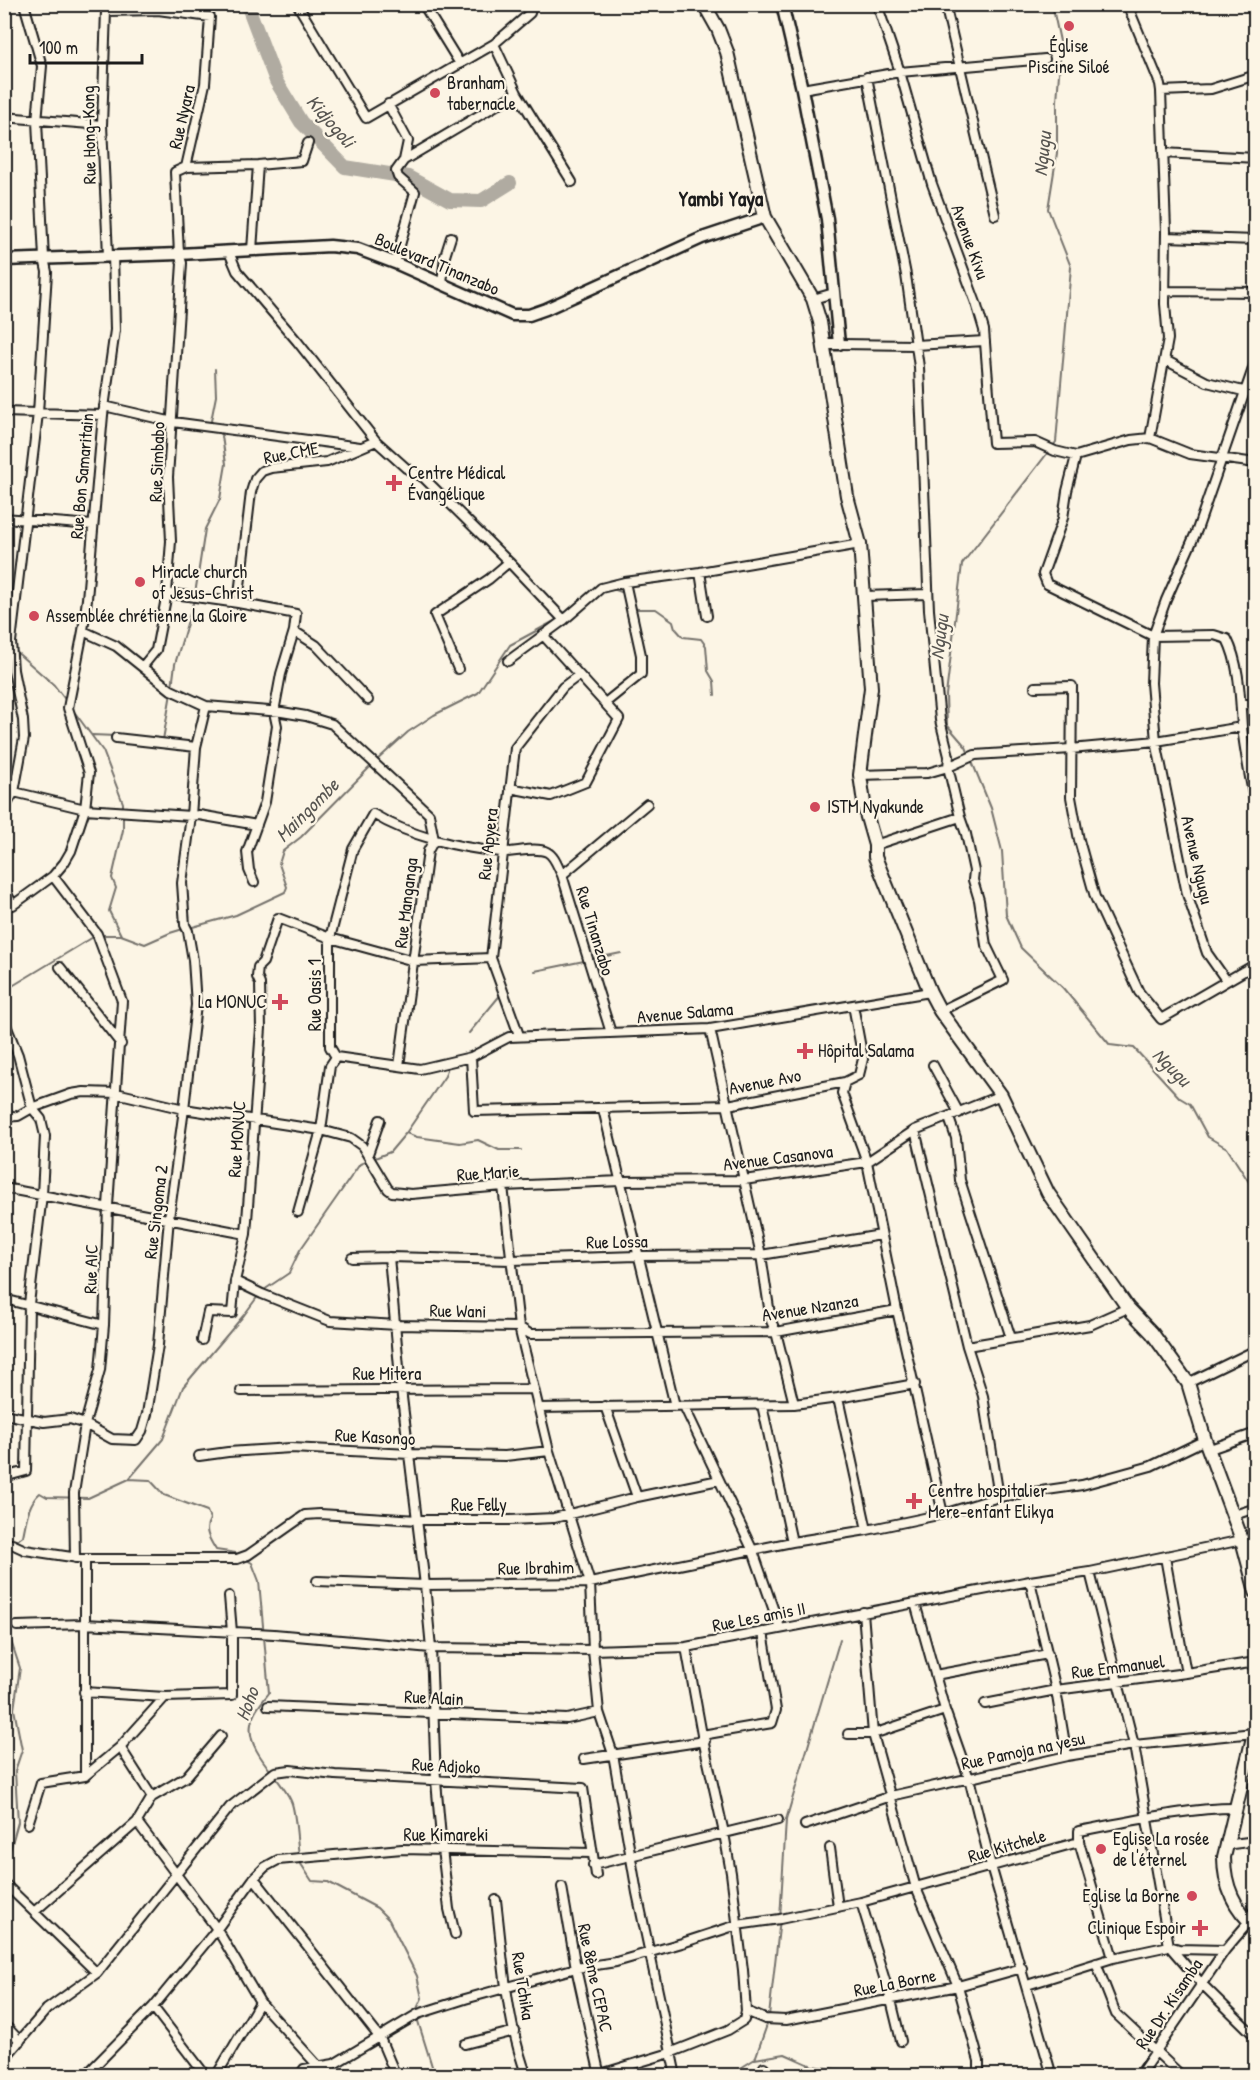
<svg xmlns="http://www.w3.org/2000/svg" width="1260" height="2080" font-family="'Patrick Hand',sans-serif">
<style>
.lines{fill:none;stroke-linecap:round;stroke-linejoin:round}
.stream{stroke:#75726c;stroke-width:2}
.river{stroke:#b0aba1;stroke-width:14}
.street-casing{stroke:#1c1c1c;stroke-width:12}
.secondary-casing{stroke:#1c1c1c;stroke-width:15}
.primary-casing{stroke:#1c1c1c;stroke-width:16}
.street{stroke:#fcf5e5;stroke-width:8}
.secondary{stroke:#fcf5e5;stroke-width:10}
.primary{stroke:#fcf5e5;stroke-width:12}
.poi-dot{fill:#d1495b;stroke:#fcf5e5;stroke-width:2}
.labels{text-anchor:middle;stroke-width:4.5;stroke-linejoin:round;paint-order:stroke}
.poi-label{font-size:18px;fill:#1c1c1c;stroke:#fcf5e5;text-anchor:start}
.street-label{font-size:18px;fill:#1c1c1c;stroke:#fcf5e5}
.water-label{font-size:20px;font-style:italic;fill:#575551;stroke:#fcf5e5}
.quarter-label{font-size:21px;font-weight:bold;fill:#1c1c1c;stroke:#fcf5e5}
</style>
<rect width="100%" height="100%" fill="#fcf5e5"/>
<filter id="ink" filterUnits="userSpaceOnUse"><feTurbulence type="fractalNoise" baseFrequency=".0167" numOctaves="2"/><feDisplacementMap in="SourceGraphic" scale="12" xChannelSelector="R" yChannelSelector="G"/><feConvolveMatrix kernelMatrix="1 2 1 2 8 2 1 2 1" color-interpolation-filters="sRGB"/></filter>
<g filter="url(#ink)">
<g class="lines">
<path class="stream" d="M1052,4L1061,46L1057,101V153L1048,209L1071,267L1056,442L962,564L946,695L947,725L966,747L991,808L1002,851L1006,915L1021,948L1063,988L1110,1045L1134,1048L1180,1098L1190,1104L1208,1137L1227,1148L1256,1193
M214,425L211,421L216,396L215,369
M613,589L624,593
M195,594L205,529L220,499L226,464L222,436L217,430
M633,609H656L673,621L675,628L683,637L701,639L706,646L708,671L714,681L715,695
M13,649L54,685L67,702
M172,687L175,664L194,600
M70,706L103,751L123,803V809
M92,735L116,736
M163,740L171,693
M376,761L408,732L434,715L478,693L510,645L560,618
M189,928L236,915L285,892L287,887L279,864L283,851L301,837L372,765
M100,935H121L145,944L170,933L183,929
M121,935L109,911L116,888L112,878L123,830V815
M592,959L621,953
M535,971L584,961
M4,991L95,936
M469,1033L502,993
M406,1133L417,1137L460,1143L478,1140L499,1150H521
M129,1479L163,1439L183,1387L244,1315L261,1292L289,1273L300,1250L360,1164L390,1152L406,1133L445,1076L448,1066
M15,1542L23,1536C26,1522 28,1503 40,1493L47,1497L88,1498L129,1479L150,1480L164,1495L207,1511L210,1519C203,1531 210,1540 216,1550L236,1553L240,1556
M245,1559L252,1563L259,1581L269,1693C262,1702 253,1712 251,1724C246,1752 281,1777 291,1801C296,1812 297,1842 299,1856
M4,1620L20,1668L14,1709L22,1750L15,1771L18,1822L4,1872
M299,1861L312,1881L328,1882L377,1908L389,1920L417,1976L422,1998L415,2013
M769,2016L780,1919L786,1820L840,1639
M417,2018L435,2076
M755,2059L768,2022
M728,2076L755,2059L785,2054L812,2066L889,2076"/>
<path class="river" d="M247,4L276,81L301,122L345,167L408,177L450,200L481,201L510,183"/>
<g class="street-casing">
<path id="street" d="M297,4L366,118L494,44L530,13L532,4
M423,4L460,64
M877,4L900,72L932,184L976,303L984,330L993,443L1035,442L1055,451L1076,456L1131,440L1150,438L1190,454L1256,463
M945,4L995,215
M1127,4L1160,84L1161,91L1166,231L1165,304L1168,339L1150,438
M494,44L517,93L572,182
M802,89L900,72L1045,59
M1161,91L1211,89L1256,75
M388,104L408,141L404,160
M4,117L102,125
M1163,153L1256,158
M186,167L258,165L302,161L308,143
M1166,237L1256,240
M252,250L258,165
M229,252L237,271L297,341L376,441L406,468L424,478L509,562L564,620
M108,255L102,125L106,11L158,10L210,17L205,84L186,167L175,172L179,254L182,263L168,477L171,541L167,593L156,650L143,666
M395,263L415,192L398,177L396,171L404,160L517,93
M442,283L445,256L451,237
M1165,291L1256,292
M813,299L834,293
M839,344L915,345L985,341
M1165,360L1207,382L1243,391
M104,406L173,422L360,447
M4,412L103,415
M1076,456L1067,491L1063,518L1043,574L1047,584L1153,636L1214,635L1227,639C1240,665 1240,698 1242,727C1245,754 1251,782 1256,810
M4,518L92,525
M700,572L707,616
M167,593L238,603L296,614L294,631L281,674L274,712L277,726L265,802L247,852L249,870L254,882
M865,596L928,594
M238,603L251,492L255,479L262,471L271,468L327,462L376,441
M83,631L116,646L171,690L206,706
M294,631L316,645L368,700
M508,661L564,620L601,588L625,582L700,572L860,544
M458,669L435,615L489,579L509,562
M1035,687L1072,686L1071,797L1079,840L1095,897L1139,992L1161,1019L1256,964
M605,703L641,674V655L625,582
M1242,704H1256
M116,738L196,747
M860,775L927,773L948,767L949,756L940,720L929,610L919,367L906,275L867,77
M510,788L551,796L586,782L619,719L543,635
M14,792L85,809L191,816L199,815L257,825
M4,809L14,792L24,738L23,720L13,670L11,642L38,413L47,272L44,258L37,121L42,66L24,4
M875,845L960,817
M562,875L647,804
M53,876L97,934L122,1001L108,1206L104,1325L100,1370L85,1424L74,1493L75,1558
M4,888L13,905L53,876L64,863L71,851L85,809L89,773L68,708L83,631L87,599L103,415L115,330L113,255
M60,967L121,1044
M1226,980L1207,953L1187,894L1156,741L1151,683L1153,636L1166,600L1197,530L1256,360
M940,1011L1003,980L986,945L979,900L973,880L974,871L966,834L960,817L948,767L975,755L1071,749L1156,741L1242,727
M4,1020L18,1055L32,1108L41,1119L45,1136L42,1195L29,1304L26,1471L4,1477
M710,1029L761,1255L771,1321L776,1332L794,1404
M519,1035L491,958L515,748L563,687L579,675
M336,1057L420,1069L471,1057L509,1037L710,1029L930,992
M471,1057L474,1111L728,1105L845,1082L859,1075L863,1059L853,1005
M933,1065L959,1113
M845,1082L842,1093L867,1162L897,1310L943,1514
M603,1109L675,1406
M4,1117L18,1116L32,1108L71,1094L84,1092L116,1093L184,1109L321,1130L351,1138L362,1146L388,1189L392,1192L411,1194L503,1186L621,1181L744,1180L867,1162L915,1130L1001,1095
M949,1118L956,1138L960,1180L1011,1338
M915,1130L967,1346L983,1396L999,1497
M368,1154L380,1120
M503,1186L519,1327L549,1451L590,1583L593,1650L599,1712L613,1754L637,1893L676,2076
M4,1188L246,1234
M298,1212L321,1130L330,1066L336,1057L330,1047V938L353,849L373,814C409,836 459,848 501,852C515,853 535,846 547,852C555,856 558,868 562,875L611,1033
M389,1257L401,1389L425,1585L431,1648L436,1781L442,1849L449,1909L455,1934
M352,1258L389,1257L512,1260L637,1256L761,1255L881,1235
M235,1281L262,1294L330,1321L397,1325L519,1327L530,1334L776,1332L897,1310
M4,1299L104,1325
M202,1340L208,1312L232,1313L235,1281L246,1234L261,1028L260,984L257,977L258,967L263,962L278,918L330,938L414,961L491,958
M967,1346L1090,1325L1128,1308
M1188,1383L1256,1350
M241,1391L534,1389
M838,1398L867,1530
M762,1405L792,1542
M605,1406L637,1497
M684,1406L753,1551L780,1628
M539,1408L794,1404L838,1398L915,1384
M4,1414L44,1422L70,1419L85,1424L112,1439L136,1440L142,1431L147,1414L158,1345L169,1218L184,1109L196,1005L193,960L188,931L185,925L182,883L191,816L196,747L206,706L282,712L306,716L332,724L429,814L434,840L428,851L399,1066
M1210,1449L1256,1433
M199,1456L228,1452L291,1448L410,1454L505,1456L549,1451
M1234,1515L1256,1508
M4,1544H12L25,1550L85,1559H237L248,1555L305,1515L320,1514L418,1520H510L554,1518L637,1497L719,1480
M1165,1557L1186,1673
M85,1559V1776
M1090,1572L1134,1745L1169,1946L1201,1983L1256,2037
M317,1581L425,1585L590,1583L792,1542L867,1530L943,1514L999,1497L1082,1485L1151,1466L1205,1440
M1030,1581L1056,1690L1067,1756
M915,1603L945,1710L969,1778L991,1866L1052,2076
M863,1612L873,1734L916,1888L958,1986L979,2061V2076
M17,1626L84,1624L274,1634L431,1648L593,1650L686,1647L1030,1581L1090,1572L1242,1540
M4,1643H5
M935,1675L1048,1654
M84,1692L165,1697L232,1695V1632L229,1596
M985,1704L1056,1690L1186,1673L1256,1662
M268,1706L567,1719L599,1712
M848,1734H873L945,1710
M702,1735L772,1723L776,1710L763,1632
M221,1736L186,1777L152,1797L137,1822L217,1929L260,2002L319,2067
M120,1747L152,1797
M584,1759L705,1741
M28,1824L41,1783L85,1776L120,1747L165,1697
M805,1825L891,1796L1067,1756L1134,1745L1254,1733
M1079,1842L1113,1958
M1225,1845L1256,1841
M830,1848L838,1907
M593,1865L778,1820
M254,1878L380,2038L396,2076
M4,1883L97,1973
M562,1887L576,1968L600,2076
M496,1900C503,1958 506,2021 527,2076
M861,1902L891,2000L901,2041
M34,1912L137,1822
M1096,1963L1116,2014L1182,2076
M1027,1985L1113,1958L1169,1946L1179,1949L1225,1950
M153,2007L206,2076
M746,2011L765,2019L786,2020L958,1986L1022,1968
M4,2024L20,2041
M465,2044L515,2031
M4,2059L47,2009L97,1973L230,1807L275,1772L290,1770L335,1775L583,1788L596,1875
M764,2067L768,2076
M85,2076L153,2007L217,1929L254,1878L265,1867L278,1860L402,1849L591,1853
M216,2076L260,2002
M299,2076L304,2069L334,2064L418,2014L465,1999L576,1968L616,1962L682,1943L737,1925L780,1919L861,1902L1079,1842V1831C1128,1822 1185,1808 1235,1808
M594,2076L670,2053L728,2030L744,2020L746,2011L743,1970L731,1873L724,1833L702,1735L686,1647
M1139,2076L1225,1950L1249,1922
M1252,2076L1256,2070"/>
</g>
<g class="secondary-casing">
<path id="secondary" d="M782,4L802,89L827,219L839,344H824
M4,260L179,254L330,246L358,249L395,263L512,315H529L546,309L702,238L765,217"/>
</g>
<g class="primary-casing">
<path id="primary" d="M704,4L718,29L727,52L765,217L813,299L820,322L847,496L860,544L871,688L860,775L865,810L875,845V857L930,992L940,1011L1001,1095L1048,1193L1128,1308L1152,1333L1188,1383L1205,1440L1242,1540L1256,1592
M1256,1725L1224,1857C1224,1884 1234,1909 1256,1927"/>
</g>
<use href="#street" class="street"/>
<use href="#secondary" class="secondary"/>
<use href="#primary" class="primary"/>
</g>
</g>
<g class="poi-dot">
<circle cx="1069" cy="26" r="6"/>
<circle cx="435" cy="93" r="6"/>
<path d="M391 474h6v6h6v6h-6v6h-6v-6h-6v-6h6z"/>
<circle cx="140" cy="582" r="6"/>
<circle cx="34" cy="616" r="6"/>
<circle cx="815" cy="807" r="6"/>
<path d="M277 993h6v6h6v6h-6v6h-6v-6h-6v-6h6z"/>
<path d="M802 1042h6v6h6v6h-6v6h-6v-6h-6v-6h6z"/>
<path d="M911 1492h6v6h6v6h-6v6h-6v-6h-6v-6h6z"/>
<circle cx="1101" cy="1849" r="6"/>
<circle cx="1192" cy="1896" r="6"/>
<path d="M1197 1919h6v6h6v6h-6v6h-6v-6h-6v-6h6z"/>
</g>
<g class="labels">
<g class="poi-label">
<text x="1069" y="52" text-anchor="middle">Église<tspan x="1069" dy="21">Piscine Siloé</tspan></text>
<text x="447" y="89">Branham<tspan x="447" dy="21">tabernacle</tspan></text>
<text x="408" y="479">Centre Médical<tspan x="408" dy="21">Évangélique</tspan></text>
<text x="152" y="578">Miracle church<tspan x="152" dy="21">of Jesus-Christ</tspan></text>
<text x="46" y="622">Assemblée chrétienne la Gloire</text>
<text x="827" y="813">ISTM Nyakunde</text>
<text x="266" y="1008" text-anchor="end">La MONUC</text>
<text x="818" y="1057">Hôpital Salama</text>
<text x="928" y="1497">Centre hospitalier<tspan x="928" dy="21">Mere-enfant Elikya</tspan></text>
<text x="1113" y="1845">Eglise La rosée<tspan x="1113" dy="21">de l'éternel</tspan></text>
<text x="1180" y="1902" text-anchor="end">Eglise la Borne</text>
<text x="1186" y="1934" text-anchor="end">Clinique Espoir</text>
</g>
<g class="street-label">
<text transform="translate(182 117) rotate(-77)" y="6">Rue Nyara</text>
<text transform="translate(89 135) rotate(-91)" y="6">Rue Hong-Kong</text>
<text transform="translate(970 242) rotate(70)" y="6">Avenue Kivu</text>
<text transform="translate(437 264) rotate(23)" y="6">Boulevard Tinanzabo</text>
<text transform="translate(291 453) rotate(-11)" y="6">Rue CME</text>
<text transform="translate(157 462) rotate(-88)" y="6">Rue Simbabo</text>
<text transform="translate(82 476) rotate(-85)" y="6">Rue Bon Samaritain</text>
<text transform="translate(488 844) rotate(-84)" y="6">Rue Apyera</text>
<text transform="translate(1197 860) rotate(77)" y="6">Avenue Ngugu</text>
<text transform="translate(406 903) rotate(-83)" y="6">Rue Manganga</text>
<text transform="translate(595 931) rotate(73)" y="6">Rue Tinanzabo</text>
<text transform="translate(315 995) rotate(-90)" y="6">Rue Oasis 1</text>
<text transform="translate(685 1013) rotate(-5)" y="6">Avenue Salama</text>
<text transform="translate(765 1082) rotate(-11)" y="6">Avenue Avo</text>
<text transform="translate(237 1139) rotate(-86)" y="6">Rue MONUC</text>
<text transform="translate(778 1158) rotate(-7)" y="6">Avenue Casanova</text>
<text transform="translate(488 1173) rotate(-4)" y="6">Rue Marie</text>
<text transform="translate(156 1212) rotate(-83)" y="6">Rue Singoma 2</text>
<text transform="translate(617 1242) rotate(-1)" y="6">Rue Lossa</text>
<text transform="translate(91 1269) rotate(-88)" y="6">Rue AIC</text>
<text transform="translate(810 1308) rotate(-9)" y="6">Avenue Nzanza</text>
<text transform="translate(458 1311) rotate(1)" y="6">Rue Wani</text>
<text x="387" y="1380">Rue Mitera</text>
<text transform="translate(375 1437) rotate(3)" y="6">Rue Kasongo</text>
<text x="479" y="1511">Rue Felly</text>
<text transform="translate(536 1568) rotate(-1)" y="6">Rue Ibrahim</text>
<text transform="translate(759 1617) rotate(-11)" y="6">Rue Les amis II</text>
<text transform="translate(1118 1667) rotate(-7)" y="6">Rue Emmanuel</text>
<text transform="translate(434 1698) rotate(3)" y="6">Rue Alain</text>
<text transform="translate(1023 1751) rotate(-12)" y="6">Rue Pamoja na yesu</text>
<text transform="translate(446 1766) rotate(3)" y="6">Rue Adjoko</text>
<text x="446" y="1841">Rue Kimareki</text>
<text transform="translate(1007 1846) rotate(-16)" y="6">Rue Kitchele</text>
<text transform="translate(595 1978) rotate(78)" y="6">Rue 8ème CEPAC</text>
<text transform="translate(895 1983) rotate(-11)" y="6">Rue La Borne</text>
<text transform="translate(523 1986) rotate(81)" y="6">Rue Tchika</text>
<text transform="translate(1169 2004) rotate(-56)" y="6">Rue Dr. Kisamba</text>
</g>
<g class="water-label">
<text transform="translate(331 121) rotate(49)" y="7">Kidjogoli</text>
<text transform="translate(1042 154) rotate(-84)" y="7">Ngugu</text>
<text transform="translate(939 637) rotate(-83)" y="7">Ngugu</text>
<text transform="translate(307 810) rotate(-45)" y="7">Maingombe</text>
<text transform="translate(1172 1067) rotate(45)" y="7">Ngugu</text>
<text transform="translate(247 1704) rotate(-70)" y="7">Hoho</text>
</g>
<g class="quarter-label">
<text x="721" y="206">Yambi Yaya</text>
</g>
</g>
<rect width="1260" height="2080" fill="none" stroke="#fcf5e5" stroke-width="24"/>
<rect x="12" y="12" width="1236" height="2056" fill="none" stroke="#1c1c1c" stroke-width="2" filter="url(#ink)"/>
<path d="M30 54v9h112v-9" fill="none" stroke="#1c1c1c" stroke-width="3"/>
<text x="39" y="54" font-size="18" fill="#1c1c1c" stroke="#fcf5e5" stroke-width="4.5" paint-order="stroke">100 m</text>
</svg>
